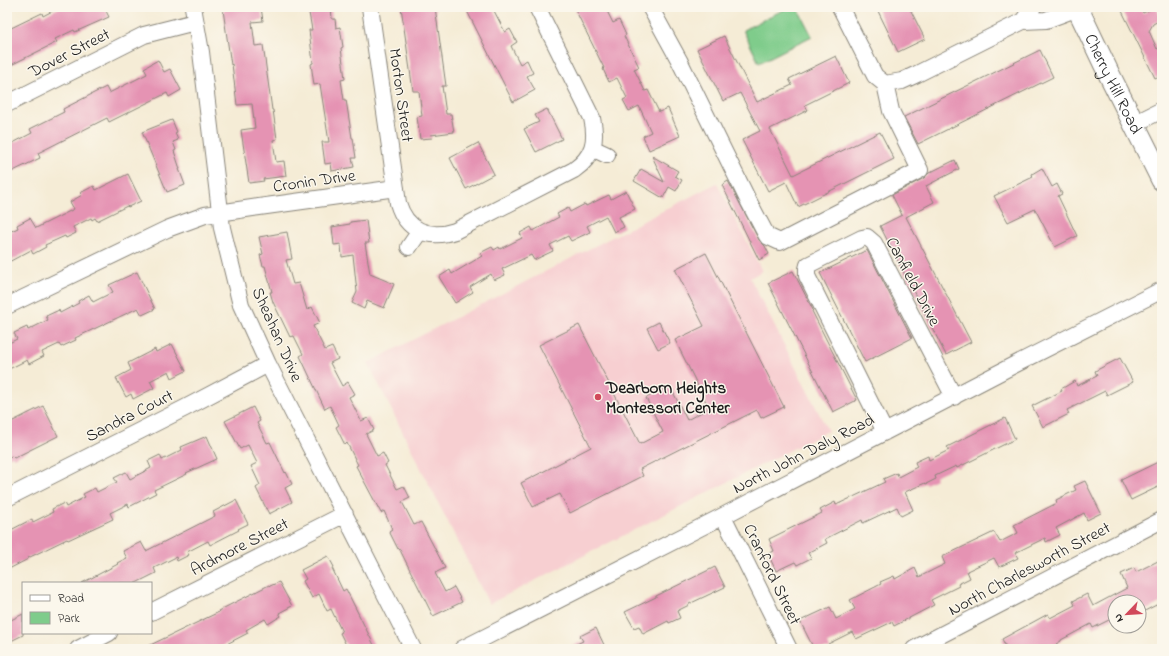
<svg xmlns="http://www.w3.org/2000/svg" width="1169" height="656" font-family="'Indie Flower',sans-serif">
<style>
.built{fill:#f7cfd1}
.green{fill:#7fcc8b;stroke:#4e7454}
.building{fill:#e593b3}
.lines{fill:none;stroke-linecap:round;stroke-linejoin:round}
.minor-casing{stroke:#888479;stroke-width:18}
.major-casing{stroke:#888479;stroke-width:23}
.minor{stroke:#fff;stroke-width:16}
.major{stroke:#fff;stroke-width:21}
.poi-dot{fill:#d1495b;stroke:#fbf7ec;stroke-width:1.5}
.labels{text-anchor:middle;stroke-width:3;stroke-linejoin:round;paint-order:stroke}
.street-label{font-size:17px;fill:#1c1c1c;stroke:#fbf7ec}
.poi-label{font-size:17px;font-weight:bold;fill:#1c1c1c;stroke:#fbf7ec;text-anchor:start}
</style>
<rect width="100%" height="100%" fill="#fbf7ec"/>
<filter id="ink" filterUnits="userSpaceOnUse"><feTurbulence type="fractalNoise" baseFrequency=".025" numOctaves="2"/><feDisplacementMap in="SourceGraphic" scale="8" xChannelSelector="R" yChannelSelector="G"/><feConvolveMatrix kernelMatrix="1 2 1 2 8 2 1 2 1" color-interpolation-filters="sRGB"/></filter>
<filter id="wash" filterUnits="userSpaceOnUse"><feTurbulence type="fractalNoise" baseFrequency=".012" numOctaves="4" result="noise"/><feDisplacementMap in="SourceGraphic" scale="16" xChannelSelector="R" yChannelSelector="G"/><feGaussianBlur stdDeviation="0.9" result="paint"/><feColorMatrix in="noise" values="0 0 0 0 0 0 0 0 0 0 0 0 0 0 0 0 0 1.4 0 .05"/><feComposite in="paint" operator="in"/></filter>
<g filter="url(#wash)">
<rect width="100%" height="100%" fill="#f5ecd6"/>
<path class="built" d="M717,183L762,271L750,278L828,431L489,604L368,363Z"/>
<path class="green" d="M789,7H797L812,36L759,63L743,30Z"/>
<g id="blocks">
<path class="building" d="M60,7H104L109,17L75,32L74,30L55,39L57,42L11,65L7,58V30L42,13L43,16Z
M226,7H261L263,21L252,22L255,46L263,45L272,110H273L277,139L273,140L276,162L284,161L286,176L263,179L264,181L249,183L241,130L255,128L252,104L237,105L232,64L231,65L223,10L226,9Z
M308,7H331L332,19H335L336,28L340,27L343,47L341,48L345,79L341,80L344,100H346L352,138H353L356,158H352L354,167L332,171L331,163L325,164L322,142H329L320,84L314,85L311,64L313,63L309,30H312Z
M401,7H435L446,86H442L446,114H451L454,132L431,135L432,138L420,139L417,117L422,116L419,91H413Z
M475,7H492L505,32L510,29L517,42L511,46L520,64L527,60L533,73L527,76L535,90L513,102L467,11Z
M574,7H605L613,23L619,20L626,35L624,36L639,67L634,69L645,91L648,90L659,112L668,108L680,136L649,150L643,136L651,132L639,106L629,111L623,100L627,98L617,78L609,82L603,69L604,68Z
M876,7H909L925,39L898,52Z
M1120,7H1140L1143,13L1156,7L1162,19L1153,24L1149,31L1157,49L1162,46V75L1155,78Z
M724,36L757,102L792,85L789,79L836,56L849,83L805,105L808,110L770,129L793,175L880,132L894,159L798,207L786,182L768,191L742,140L760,131L740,93L723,101L697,49Z
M1040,50L1053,77L918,144L904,117Z
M158,60L164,72L170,69L181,90L169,97L167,93L109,122L107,118L38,153L40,158L7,174V146L32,133L30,129L64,112L63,109L94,93L106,87L109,93L147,74L144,68Z
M547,109L562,139L536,152L524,129L539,122L535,115Z
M172,120L177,132L175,133L178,140L173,142L176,150L174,151L180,169H179L185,185L167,192L142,132Z
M478,143L494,174L466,189L450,158Z
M652,156L678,171L675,176L682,180L676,191L669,187L663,198L634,181L641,169L664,182Z
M955,160L959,169L926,186L934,202L906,217L971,342L946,355L880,226L902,215L892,195L924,178L929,173Z
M1042,168L1052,187L1057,184L1062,194L1058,196L1077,236L1055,247L1035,209L1008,222L994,196L1033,177L1032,174Z
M128,174L141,201L128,207L127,206L97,221L95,218L92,220L91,218L73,227L76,233L66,238L65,236L45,245L46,247L33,254L31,250L7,263V233L18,228L17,225L30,218L36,228L74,209L70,202L82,195L80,193L94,186L96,190Z
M728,181L759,240L765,246L769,254L759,260L722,185Z
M626,191L635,209L619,217L624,227L614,232L606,216L587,226L590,232L571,241L568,236L550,245L553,251L534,260L531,255L502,269L505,275L494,280L491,274L470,287L473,292L455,303L439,277L450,270L452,274L482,256L480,253L492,247L494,250L499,247L500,249L522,238L520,233L531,227L533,231L559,217L557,214L568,208L570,212L585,204L586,206L609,195L611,199Z
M366,220L369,243H365L370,274L394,284L384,308L367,301L364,309L352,303L357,292L353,255L342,257L341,244L334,245L332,227L350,224V222Z
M287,232L292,259L286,260L293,284L299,283L307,310L312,307L320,323L313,326L325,350L332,347L338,359L330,363L342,386L348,382L355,394L349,397L361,421L368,418L374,430L366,434L377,456L383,453L388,463L385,465L397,489L404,486L410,498L402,502L414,525L421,522L445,568L435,573L445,592L454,587L462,602L433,616L399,548L398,549L389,531L392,529L384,511L381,513L356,466L358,465L347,443L345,445L336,427L339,425L330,406L325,409L300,356L303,354L294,336L290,337L273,302L270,292H272L265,266H263L260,255L263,254L259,237Z
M867,250L912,338L865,362L820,273Z
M706,253L784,407L761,418L757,410L640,469L643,476L570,513L560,494L533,507L521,483L591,447L539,345L579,325L640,444L663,432L646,398L670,386L687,420L709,408L675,340L704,326L675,269Z
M793,271L813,310L812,311L827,341L857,400L833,412L768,283Z
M137,272L155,309L142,315L138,308L75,338L76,340L61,347L59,344L42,352L44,356L29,364L27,360L7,370V344L17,339L14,333L27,327L28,330L48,320L46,316L59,310L60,313L79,303L78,301L89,295L93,302L113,292L109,285Z
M659,322L670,343L658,349L647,328Z
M172,344L186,371L172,378L169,371L150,381L154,388L133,399L131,394L126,397L116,378L131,370L128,363L155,349L156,352Z
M1120,358L1133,382L1107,395L1105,391L1067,410L1069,414L1043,427L1032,406L1062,391L1061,389L1075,381L1077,386L1097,376L1095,371Z
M43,406L58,436L14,458L12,456L7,458V424Z
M253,407L260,421L257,423L267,443L270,442L285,473L286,472L292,484L285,488L292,502L269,514L256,488L260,485L251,466L257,463L248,445L240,449L225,421Z
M1005,418L1015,439L957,468L956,466L935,476L936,479L926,484L925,483L905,492L913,510L901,516L897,507L863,523L862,520L825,539L827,543L808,553L811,558L797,565L795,562L776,571L768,554L774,551L769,539L822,513L820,510L835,502L836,505L885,482L883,479L897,473L898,477L917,467L915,462L928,456L929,460L949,450L947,447Z
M207,436L217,459L186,473L187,474L154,490L156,493L129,507L128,504L110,513L113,519L68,540L67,539L28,558V559L7,570V532L32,519L33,522L53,512L52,509L64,503L66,507L85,497L83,494L95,488L97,492L117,482L114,478L126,472L130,479L151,468L148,461L160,455L162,460L182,450L181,447Z
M1162,460V485L1131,500L1121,480Z
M1085,481L1101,513L1087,520L1084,513L1056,528L1060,535L1046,542L1045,538L1015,553L1018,558L999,567L994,558L967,571L970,578L958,584L959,586L931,600L934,605L894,626L892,622L856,639L852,632L828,644L830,649H814L800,621L830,607L836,619L855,609L850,600L881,584L880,582L894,576L895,579L915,568L919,577L945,564L942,557L994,532L1000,542L1018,533L1014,525L1057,503L1056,500L1076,490L1074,486Z
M236,500L248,524L238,529L239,530L210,545L208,541L187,552L189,555L177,561L176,557L154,568L156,573L136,583H82L118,564L117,563L127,558L123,551L141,542L146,551L215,516L213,512Z
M328,556L334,567L332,568L343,591L346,589L376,649H348L340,633L342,632L331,609L327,611L319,594L312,598L303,581L306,579L301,570Z
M1162,559V602L1139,614V602H1115V617L1093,628L1091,624L1061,640V641L1056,644L1059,649H1007L1002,639L1048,614L1050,618L1075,605L1073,601L1087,594L1093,606L1127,588L1121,574L1134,568L1136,572Z
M715,567L725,587L689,604V605L677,611L680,618L669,623L668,621L643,634L639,626L634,628L625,612L656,597V596Z
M279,582L292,606L279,613L281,616L268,624L265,619L246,630L248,633L217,649H142L219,612L218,611L269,585L270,586Z
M23,614V635L7,643V622Z
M596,628L606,649H566L583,641L580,636Z"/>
</g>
</g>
<g filter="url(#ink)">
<use href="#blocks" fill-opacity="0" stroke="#888479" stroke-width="1"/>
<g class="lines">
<g class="minor-casing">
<path id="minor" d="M193,7L201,52L222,228L241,305L268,364L413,649
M370,7L398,203C406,230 428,240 455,231L574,170C594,156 597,140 592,118L537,7
M650,7L679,60L748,200L767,236L780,242L920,170L891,111L885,84
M840,7L875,76L885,84L902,81L917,74L1023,21L1046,20L1078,8
M1023,21L1033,7
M7,104L144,35L195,22
M1134,124L1162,110
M592,148L607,155
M409,247L420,231
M7,306L167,229L205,215L259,207L396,188
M885,432L807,276V269L808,265L862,238L867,237L874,243L954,397
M7,498L185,408L268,364
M723,516L789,649
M151,612L345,514
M78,649L109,633
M462,649L723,516L1012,366L1162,290
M914,649L1162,520"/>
</g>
<g class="major-casing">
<g id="major">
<path id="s1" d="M1077,7L1109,74L1162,180"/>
</g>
</g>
<use href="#minor" class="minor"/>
<use href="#major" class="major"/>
</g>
</g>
<circle class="poi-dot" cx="598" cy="397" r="4"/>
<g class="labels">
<g class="street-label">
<text transform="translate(69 52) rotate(-27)" y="6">Dover Street</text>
<text dy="6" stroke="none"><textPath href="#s1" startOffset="85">Cherry Hill Road</textPath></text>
<text transform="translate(402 95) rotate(82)" y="6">Morton Street</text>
<text transform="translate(314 180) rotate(-8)" y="6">Cronin Drive</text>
<text transform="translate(914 281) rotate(62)" y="6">Canfield Drive</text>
<text transform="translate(278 334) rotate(66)" y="6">Sheahan Drive</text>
<text transform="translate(129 415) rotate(-27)" y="6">Sandra Court</text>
<text transform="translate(803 453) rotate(-27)" y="6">North John Daly Road</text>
<text transform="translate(239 546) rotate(-27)" y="6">Ardmore Street</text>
<text transform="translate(1029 568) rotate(-28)" y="6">North Charlesworth Street</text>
<text transform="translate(773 574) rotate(64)" y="6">Cranford Street</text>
</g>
<g class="poi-label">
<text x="606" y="393">Dearborn Heights<tspan x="606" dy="20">Montessori Center</tspan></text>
</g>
</g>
<rect width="1169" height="656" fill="none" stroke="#fbf7ec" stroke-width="24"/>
<rect x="22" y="582" width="130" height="52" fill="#fbf7ec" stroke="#a29f99"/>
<rect x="30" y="595" width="20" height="6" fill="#ffffff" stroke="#a29f99"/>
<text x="58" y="602" font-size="12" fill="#1c1c1c">Road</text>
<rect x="30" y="612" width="20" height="12" fill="#7fcc8b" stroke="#a29f99"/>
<text x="58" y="622" font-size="12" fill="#1c1c1c">Park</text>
<g transform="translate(1127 614) rotate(245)"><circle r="19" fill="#fbf7ec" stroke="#a29f99"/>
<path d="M0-3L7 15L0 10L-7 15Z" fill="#d1495b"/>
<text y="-6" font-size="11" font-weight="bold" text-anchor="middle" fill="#1c1c1c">N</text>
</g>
</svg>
